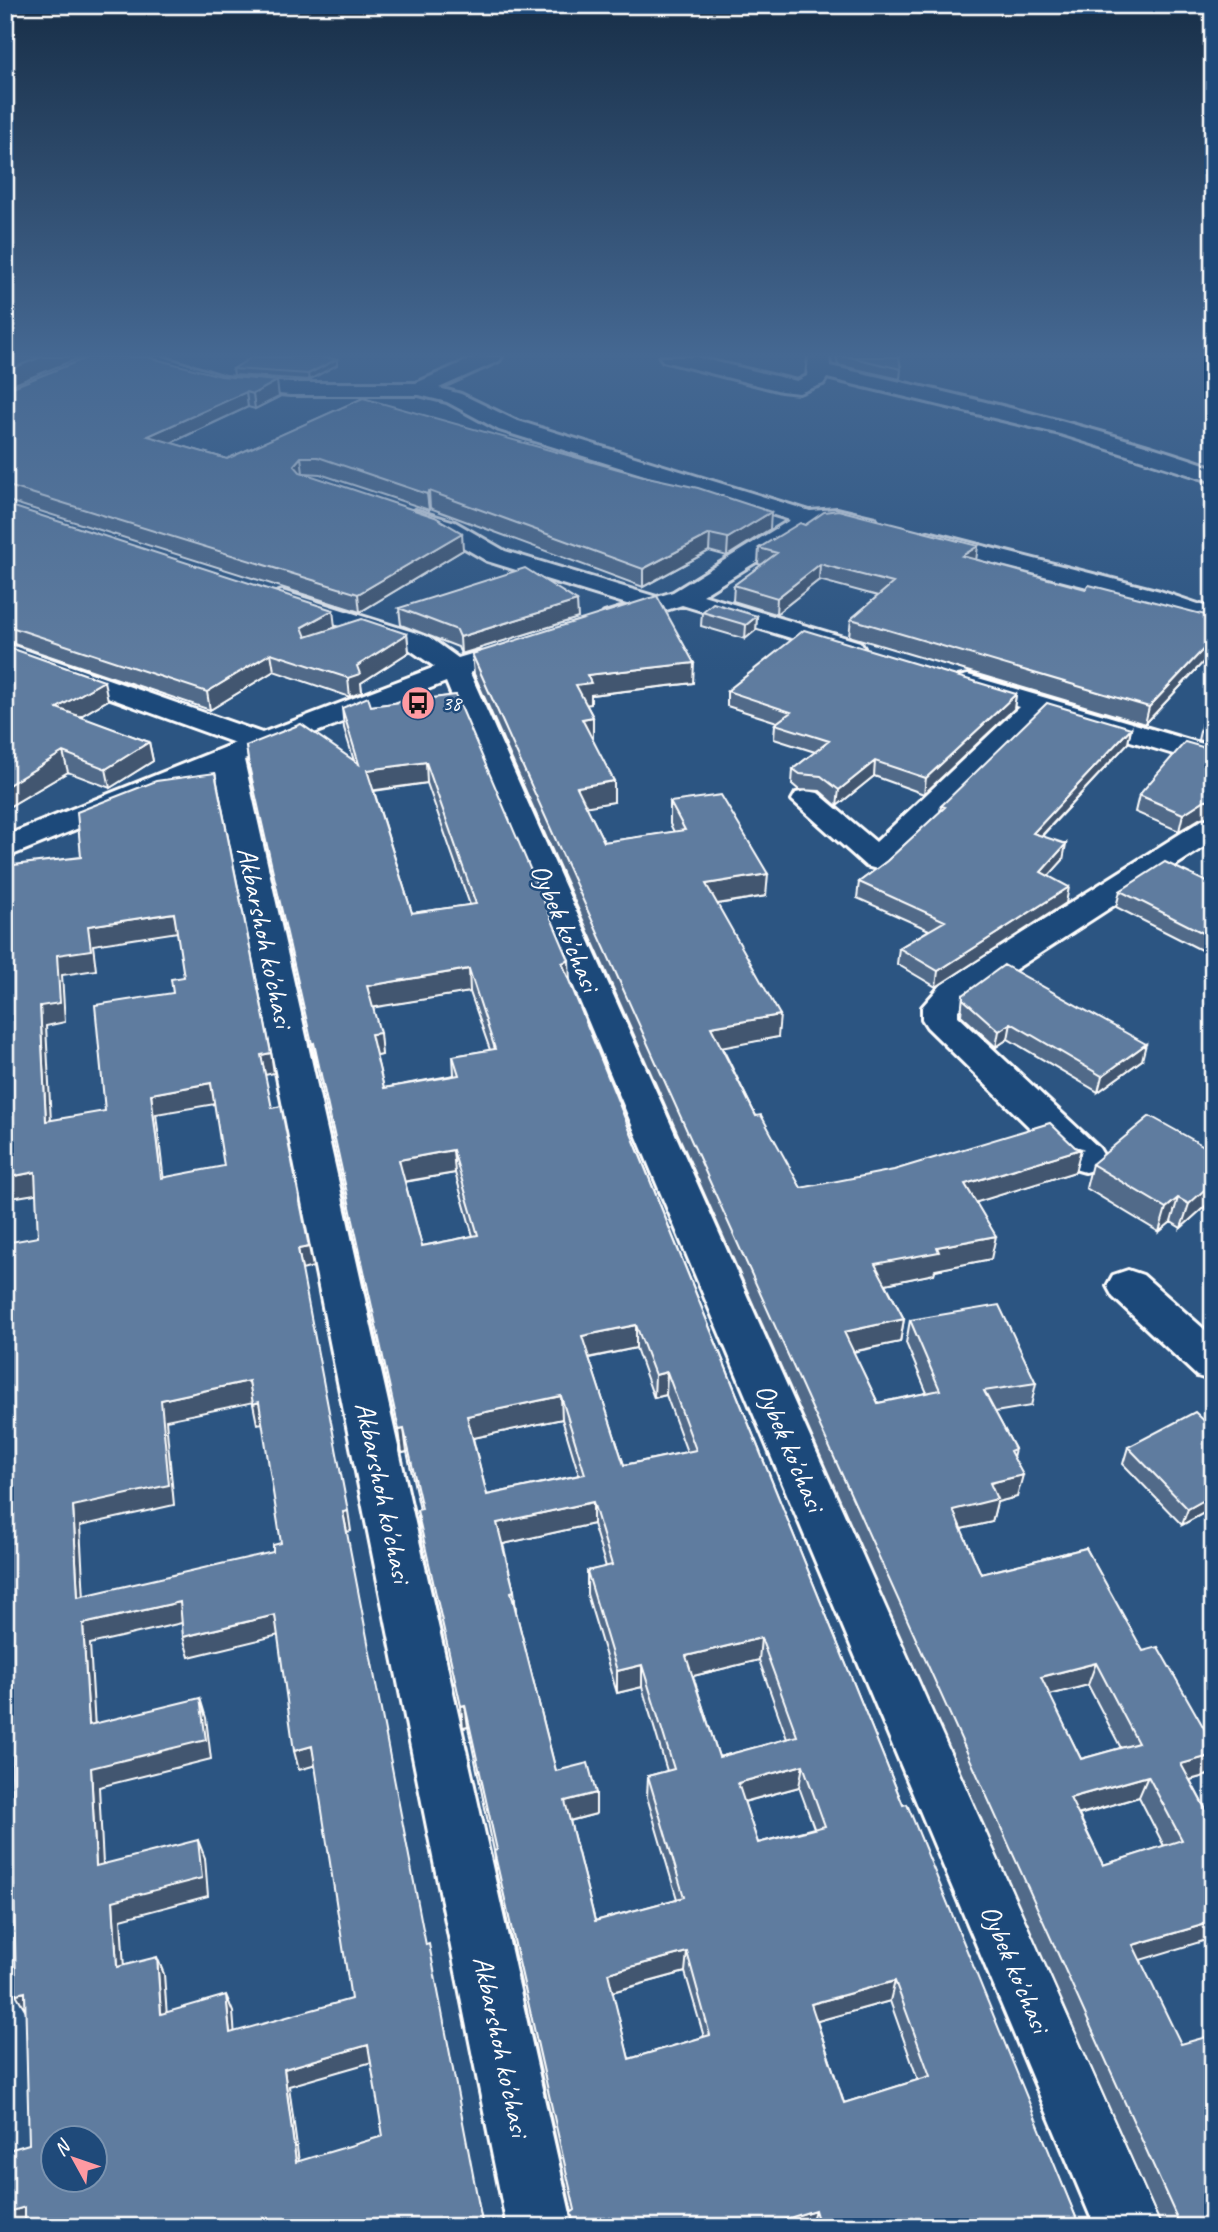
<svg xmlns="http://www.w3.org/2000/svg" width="1218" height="2232" font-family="Caveat,sans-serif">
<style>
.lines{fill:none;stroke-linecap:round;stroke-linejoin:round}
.minor-casing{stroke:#fff;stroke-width:6}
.minor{fill:#1f4a7a;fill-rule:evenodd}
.wall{fill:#516b89;stroke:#fff;stroke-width:2;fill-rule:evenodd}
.shaded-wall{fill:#42576f;stroke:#fff;stroke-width:2}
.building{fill:#5e7c9f;stroke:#fff;stroke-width:2;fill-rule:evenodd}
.labels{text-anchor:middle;stroke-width:5;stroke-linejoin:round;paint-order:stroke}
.far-poi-label{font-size:21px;fill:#fff;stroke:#1f4a7a;text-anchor:start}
.near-street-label{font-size:28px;fill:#fff;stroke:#1f4a7a}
</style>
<rect width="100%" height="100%" fill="#2c5582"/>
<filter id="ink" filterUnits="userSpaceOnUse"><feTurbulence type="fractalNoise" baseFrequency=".0143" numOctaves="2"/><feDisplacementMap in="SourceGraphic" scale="14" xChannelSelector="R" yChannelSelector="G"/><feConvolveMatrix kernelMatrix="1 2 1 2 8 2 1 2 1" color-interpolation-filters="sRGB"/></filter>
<g filter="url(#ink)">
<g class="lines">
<g class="minor-casing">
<path id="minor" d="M132,357H163L226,377L290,383H416L475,357H502L499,361L439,388L461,394L515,420L810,511L837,509L875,518L878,523L875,528L866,530L837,523L815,525L703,595L860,642L864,648L860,654L850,656L682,605L613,627L604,625L600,619L604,613L630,605L487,561L437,532L408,522L404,517L408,512L416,510L455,522L505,551L657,597L673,592L790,520L499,430L447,402L419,395H290L224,389L135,361Z
M660,357H695L797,381L807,376L809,357H829L830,366C959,395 1088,424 1213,467V482L1060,434L827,378L823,384L799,393L781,391L663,361Z
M928,532L1160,591L1213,609V626L1142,601L919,544L916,539L919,534Z
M282,591L429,637L458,658L478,652L488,654L492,660L488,666L470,673L1161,2227H1095L446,682L244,760L573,2227H507L216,772L5,858V836L235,743L5,660V643L262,733L435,667L409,649L273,604L269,599L273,594Z
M968,675L1213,747V766L1044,715L888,866L877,869L866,866L792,800L796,793L807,791L818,793L876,842L1019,707L958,689L954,683L958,677Z
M1213,818V841L968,1000L958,1010V1016L1099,1148L1105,1158L1099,1168L1085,1172L1071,1168L927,1027L922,1019V1007L942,984L1202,820Z
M1128,1270L1143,1275L1213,1337V1381L1197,1376L1113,1297L1107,1286L1113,1275Z"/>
</g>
<use href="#minor" class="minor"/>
</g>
<path class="wall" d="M89,357L279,397L255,409L248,407L171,443L227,459L363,398L770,529L727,556L709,551L643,587L430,508L429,510L320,474L304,473L463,550L360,612L5,500V390Z
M836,357H899L901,369L900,379L838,365Z
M337,359V365L309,380L234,375L233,369Z
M5,504L335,627L407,634L409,652L361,683L362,692L350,697L274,671L210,710L5,641Z
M805,525L976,560L1086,589L1213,617V661L1208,657L1145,724L849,636L851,619L878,596L819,580L776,614L733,601L734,585L762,565L758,564L759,548Z
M399,608L578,618L461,654L458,647L401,625Z
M702,612L757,616L756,630L745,639L701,626Z
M5,646L108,700L79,717L149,742L153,761L110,788L68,772L5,809Z
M472,654L693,683L591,695V704H586L593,717V738H592L614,802L586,806L604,842L674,832L670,824V802L766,896L717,904L778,1037L722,1047L756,1116L801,1188L1075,1147L1081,1149L1075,1172L976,1202L991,1259L935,1270L934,1274L886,1284L904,1319L900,1342L853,1352L878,1403L927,1393L906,1343L910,1320L1036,1383L1031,1406L995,1412L1015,1449L1013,1457L1017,1497L997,1502L992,1522L961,1529L981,1574L1086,1548L1208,1775L1190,1780L1213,1823L1141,1960L1213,2227H1162L474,674ZM1088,1685L1121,1748L1081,1759L1049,1695ZM1139,1797L1164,1846L1103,1865L1079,1815Z
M727,691L1016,694L1014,709L924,794L874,776L837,806L820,791L799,790L792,784L793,769L815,752L774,739L775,724L777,722L727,706Z
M456,695L570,982L903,1805L1080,2227H572V2212L496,1871L494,1851L468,1727L463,1728L420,1533L417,1510H420L407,1452L402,1453L317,1066H315L252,787L246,746L354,761L344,728L342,708L371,706ZM427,783L470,905L412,913L374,791ZM470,992L490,1050L453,1056L454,1075L384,1088L376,1056L382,1055L373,1007ZM455,1173L473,1236L422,1246L405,1182ZM636,1348L654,1398L666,1395L687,1452L624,1465L589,1358ZM562,1419L579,1475L487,1495L473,1438ZM593,1524L606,1567L587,1571V1594L617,1693L642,1687L667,1771L648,1776L647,1797L677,1899L595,1921L570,1821L596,1814L556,1771L516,1612L514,1591L503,1544ZM759,1660L787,1739L719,1757L693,1676ZM799,1787L814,1828L758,1843L744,1802ZM685,1972L704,2037L629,2059L612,1992ZM890,2001L918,2080L844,2103L817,2021Z
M1213,710V745L1198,740L1202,723Z
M1131,728L1128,743L1042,836L1063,860L1048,876L1066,903L936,987L897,964L899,948L929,930L857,898L859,882L887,861L940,812L941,806Z
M1213,750V816L1201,818L1179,831L1135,812L1139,795Z
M1213,885V956L1116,907L1120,891Z
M963,995L1142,1060L1098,1092L1008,1039L996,1047L961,1015Z
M1092,1164L1212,1200L1181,1228L1171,1222L1159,1232L1086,1188Z
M1128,1447L1213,1508L1182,1525L1123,1464Z"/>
<path class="shaded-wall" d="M41,357H81L5,388V371Z
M337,359V365L309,380L308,374Z
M277,381L279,397L255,409L253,394Z
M246,392L248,407L151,452L148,436Z
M301,457L303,473L296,481L294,465Z
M429,491L430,508L429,510L427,494Z
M771,512L770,529L727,556L728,538Z
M462,533L463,550L360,612L358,594Z
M710,534L709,551L643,587V569Z
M978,546L976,561L962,556Z
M820,564L819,580L776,614L777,598Z
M577,601L578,618L461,654L460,637Z
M333,610L335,627L305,646L302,627Z
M757,616L756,630L745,639L746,625Z
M407,634L409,652L361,683L362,692L350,697L348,678L357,666Z
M1212,640L1208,657L1145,724L1149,707Z
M271,653L274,671L210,710L207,692Z
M694,663L693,683L591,695V704L576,706V685L587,675Z
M104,681L108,700L62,727L57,708Z
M1016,694L1014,709L924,794L926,778Z
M593,717V738L582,739V719Z
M1131,728L1128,743L1030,848L1033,833Z
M149,742L153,761L110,788L106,769Z
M63,752L68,772L5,809V787Z
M875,761L874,776L837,806L839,790Z
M426,762L427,783L369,791L367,770Z
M614,781V802L577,808V787Z
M1213,799V816L1201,818L1179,831L1183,814L1205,800Z
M1066,844L1063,860L1038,888L1041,872Z
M768,874L766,896L705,906L706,884Z
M1069,887L1066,903L936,987L938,971Z
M174,913L178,932L93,945L96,970L62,975L65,1022L46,1026L52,1141L46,1121L40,1006L57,955L88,926Z
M569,960L570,982L562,963Z
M469,969L470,992L370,1008L367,986Z
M780,1015L778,1037L710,1050L711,1027Z
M1011,1023L1008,1039L996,1047L999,1031Z
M380,1033L382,1055L373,1057L371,1034Z
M314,1043L317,1066H315L312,1044Z
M1146,1044L1142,1060L1098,1092L1102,1076Z
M271,1053L274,1073L265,1075L261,1055Z
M211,1083L215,1104L156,1114L166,1198L161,1178L151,1094Z
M1081,1149L1075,1172L961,1207L965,1184Z
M453,1150L455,1173L402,1182L399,1160Z
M1213,1168L1212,1200L1181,1228L1189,1204L1210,1170Z
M35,1172L41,1193L5,1199V1178Z
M1178,1198L1171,1222L1159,1232L1166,1208Z
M996,1236L991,1259L935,1270L934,1274L871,1287L875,1264L937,1247Z
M309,1247L313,1267L302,1270L298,1249Z
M904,1319L900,1342L841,1354L844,1332Z
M636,1325V1348L582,1359V1336Z
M667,1372L666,1395L654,1398L655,1375Z
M249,1381L254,1402L166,1420L174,1505L80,1526L85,1617L78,1597L73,1506L161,1400Z
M561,1396L562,1419L469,1439L467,1416Z
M259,1402L264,1423L257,1424L253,1404Z
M404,1429L407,1452L402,1453L399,1430Z
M1023,1475L1017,1497L997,1502L992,1522L948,1532L953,1510L990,1483Z
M1213,1495V1508L1182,1525L1188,1509Z
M593,1502V1524L499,1545L497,1523Z
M348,1511L351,1531L347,1532L343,1512Z
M514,1591L516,1613L511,1592Z
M180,1602L186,1622L90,1644L96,1745L89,1725L83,1624Z
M9,1612L10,1634L5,1622V1613Z
M275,1615L279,1635L189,1657L183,1637Z
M761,1638L759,1660L685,1678L686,1656Z
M1096,1663L1088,1685L1034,1699L1041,1677Z
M642,1665V1687L617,1693V1671Z
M200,1698L206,1718L211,1759L99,1787L104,1884L96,1866L91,1768Z
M465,1705L468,1727L463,1728L461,1706Z
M312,1746L316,1765L299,1770L294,1751Z
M1213,1755V1766L1208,1775L1172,1785L1181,1764Z
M803,1765L799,1787L736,1804L738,1783Z
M1148,1776L1139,1797L1063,1819L1070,1798Z
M596,1793V1814L565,1822V1801Z
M198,1840L205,1858L208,1896L121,1919L125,1985L117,1967L113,1901Z
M1213,1922V1938L1124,1965L1133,1945Z
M687,1952L685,1972L608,1993V1973Z
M157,1957L164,1974L168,2031L161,2014Z
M895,1981L890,2001L807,2024L811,2004Z
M25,1992L26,2011L16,1994Z
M226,1995L233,2012L236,2050L230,2033Z
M368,2045L372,2062L289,2086L301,2178L296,2162L284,2069Z
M25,2207L35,2222L20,2227H5V2213Z
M815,2210L810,2227H760Z"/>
<path class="building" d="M5,357H41L5,371Z
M89,357H147L221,376L277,381L253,394L246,392L148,436L227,459L363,398L643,476L698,488L771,512L728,538L710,534L643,569L429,491L427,494L318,457H301L294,465L300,472L435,517L462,533L358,594L5,485V390Z
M252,357H320L337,359L308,374L233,369Z
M849,357H899L901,369Z
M5,504L333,610L302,627L306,637L362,619L407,634L357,666L360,674L348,678L271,653L207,692L5,625Z
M838,510L978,546L962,556L1086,589L1089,585L1213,617V641L1212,640L1149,707L851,619L893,583L820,564L777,598L734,585L777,553L759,548L800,523L805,525L824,512Z
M525,568L577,601L460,637L457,630L399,608Z
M657,596L694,663L587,675L591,683L576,685L593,717L582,719L614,781L577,787L604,842L685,830L670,802L721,795L768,874L706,884L780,1015L711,1027L756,1116L761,1115L801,1188L894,1170L1050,1123L1075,1147L1081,1149L965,1184L996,1236L937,1247L939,1252L875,1264L904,1319L844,1332L878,1403L940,1390L910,1320L999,1305L1036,1383L984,1391L1015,1449L1010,1451L1023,1475L990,1483L997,1499L953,1510L981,1574L1086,1548L1143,1651L1158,1647L1213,1744V1755L1181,1764L1213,1823V1922L1133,1945L1181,2044L1213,2035V2227H1181L472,654ZM1096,1663L1138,1743L1081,1759L1041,1677ZM1148,1776L1182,1840L1103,1865L1070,1798Z
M713,603L757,616L746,625L702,612Z
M804,630L1016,694L926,778L875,761L839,790L821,776L800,774L793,769L829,741L775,724L791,712L727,691Z
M5,646L104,681L57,708L149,742L106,769L63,752L5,787Z
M456,695L569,960L562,963L903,1805L907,1804L1080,2227H820L815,2210L760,2227H575L571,2213L575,2210L494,1851L497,1850L465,1705L461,1706L417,1510L422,1509L404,1429L399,1430L314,1043L312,1044L249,766L246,746L301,724L359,764L342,708L368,697L371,706ZM426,762L476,904L412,913L367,770ZM469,969L495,1049L453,1056L459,1075L384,1088L371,1034L380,1033L367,986ZM453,1150L478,1235L422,1246L399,1160ZM636,1325L655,1375L667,1372L696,1450L624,1465L582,1336ZM561,1396L585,1474L487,1495L467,1416ZM593,1502L612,1565L587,1571L617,1671L642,1665L674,1769L648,1776L684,1897L595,1921L565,1801L596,1793L588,1763L556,1771L511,1592L514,1591L497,1523ZM761,1638L797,1736L719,1757L686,1656ZM803,1765L825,1826L758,1843L738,1783ZM687,1952L710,2035L629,2059L608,1973ZM895,1981L930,2076L844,2103L811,2004Z
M1047,703L1131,728L1033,833L1066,844L1041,872L1069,887L938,971L899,948L945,921L859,882L887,861L945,807L941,806Z
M1213,710V726L1202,723Z
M1185,742L1213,750V799L1205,800L1183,814L1139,795Z
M215,773L271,1053L261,1055L272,1108L281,1106L309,1247L298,1249L348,1511L343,1512L426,1945L429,1944L483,2227H25V2207L5,2213V2151L29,2144L25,1992L16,1994L9,1612L5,1613V1243L38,1237L35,1172L5,1178V866L81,857L77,812L156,781ZM174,913L184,977L171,979L173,993L95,1005L105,1111L46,1121L40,1006L60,1003L57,955L91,950L88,926ZM211,1083L224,1166L161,1178L151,1094ZM249,1381L253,1404L259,1402L281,1543L273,1545V1552L78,1597L73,1506L169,1485L161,1400ZM180,1602L183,1637L275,1615L294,1751L312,1746L351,1999L230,2033L226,1995L161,2014L157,1957L117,1967L113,1901L202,1878L198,1840L96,1866L91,1768L206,1740L200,1698L89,1725L83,1624ZM368,2045L383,2136L296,2162L284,2069ZM52,2138H94V2180H52Z
M1165,862L1213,885V938L1120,891Z
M1004,965L1146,1044L1102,1076L1011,1023L999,1031L963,999V995Z
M1150,1116L1213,1151V1168L1210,1170L1213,1172V1182L1189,1204L1178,1198L1166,1208L1092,1164Z
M1195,1412L1213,1429V1495L1188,1509L1128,1447Z"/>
</g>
<linearGradient id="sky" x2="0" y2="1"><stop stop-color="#182f48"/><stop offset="0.53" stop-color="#456892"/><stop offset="1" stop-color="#456892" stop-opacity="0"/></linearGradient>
<rect width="1218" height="670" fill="url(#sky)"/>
<defs>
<g id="bus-disc" transform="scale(1.75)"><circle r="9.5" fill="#ff9aa2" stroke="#1f4a7a"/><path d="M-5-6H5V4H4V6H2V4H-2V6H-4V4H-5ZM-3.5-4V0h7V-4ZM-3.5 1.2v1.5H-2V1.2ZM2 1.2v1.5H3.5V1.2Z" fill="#111"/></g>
</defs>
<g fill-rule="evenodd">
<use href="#bus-disc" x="418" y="703"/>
</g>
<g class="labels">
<g class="far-poi-label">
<text x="442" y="710">38</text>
</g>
<g class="near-street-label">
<text transform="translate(566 927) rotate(67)" y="10">Oybek ko'chasi</text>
<text transform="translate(266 937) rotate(78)" y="10">Akbarshoh ko'chasi</text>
<text transform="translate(791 1447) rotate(67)" y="10">Oybek ko'chasi</text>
<text transform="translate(384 1492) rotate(78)" y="10">Akbarshoh ko'chasi</text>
<text transform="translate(1016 1968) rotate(67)" y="10">Oybek ko'chasi</text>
<text transform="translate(502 2046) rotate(78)" y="10">Akbarshoh ko'chasi</text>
</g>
</g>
<rect width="1218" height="2232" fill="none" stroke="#1f4a7a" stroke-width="28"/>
<rect x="14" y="14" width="1190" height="2204" fill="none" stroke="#fff" stroke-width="2.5" filter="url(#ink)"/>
<g transform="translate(74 2159) rotate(310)"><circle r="33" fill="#1f4a7a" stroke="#7992af" stroke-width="2"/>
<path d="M0-5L12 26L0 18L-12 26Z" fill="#ff9aa2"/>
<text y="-10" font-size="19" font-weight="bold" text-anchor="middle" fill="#ffffff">N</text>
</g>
</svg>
